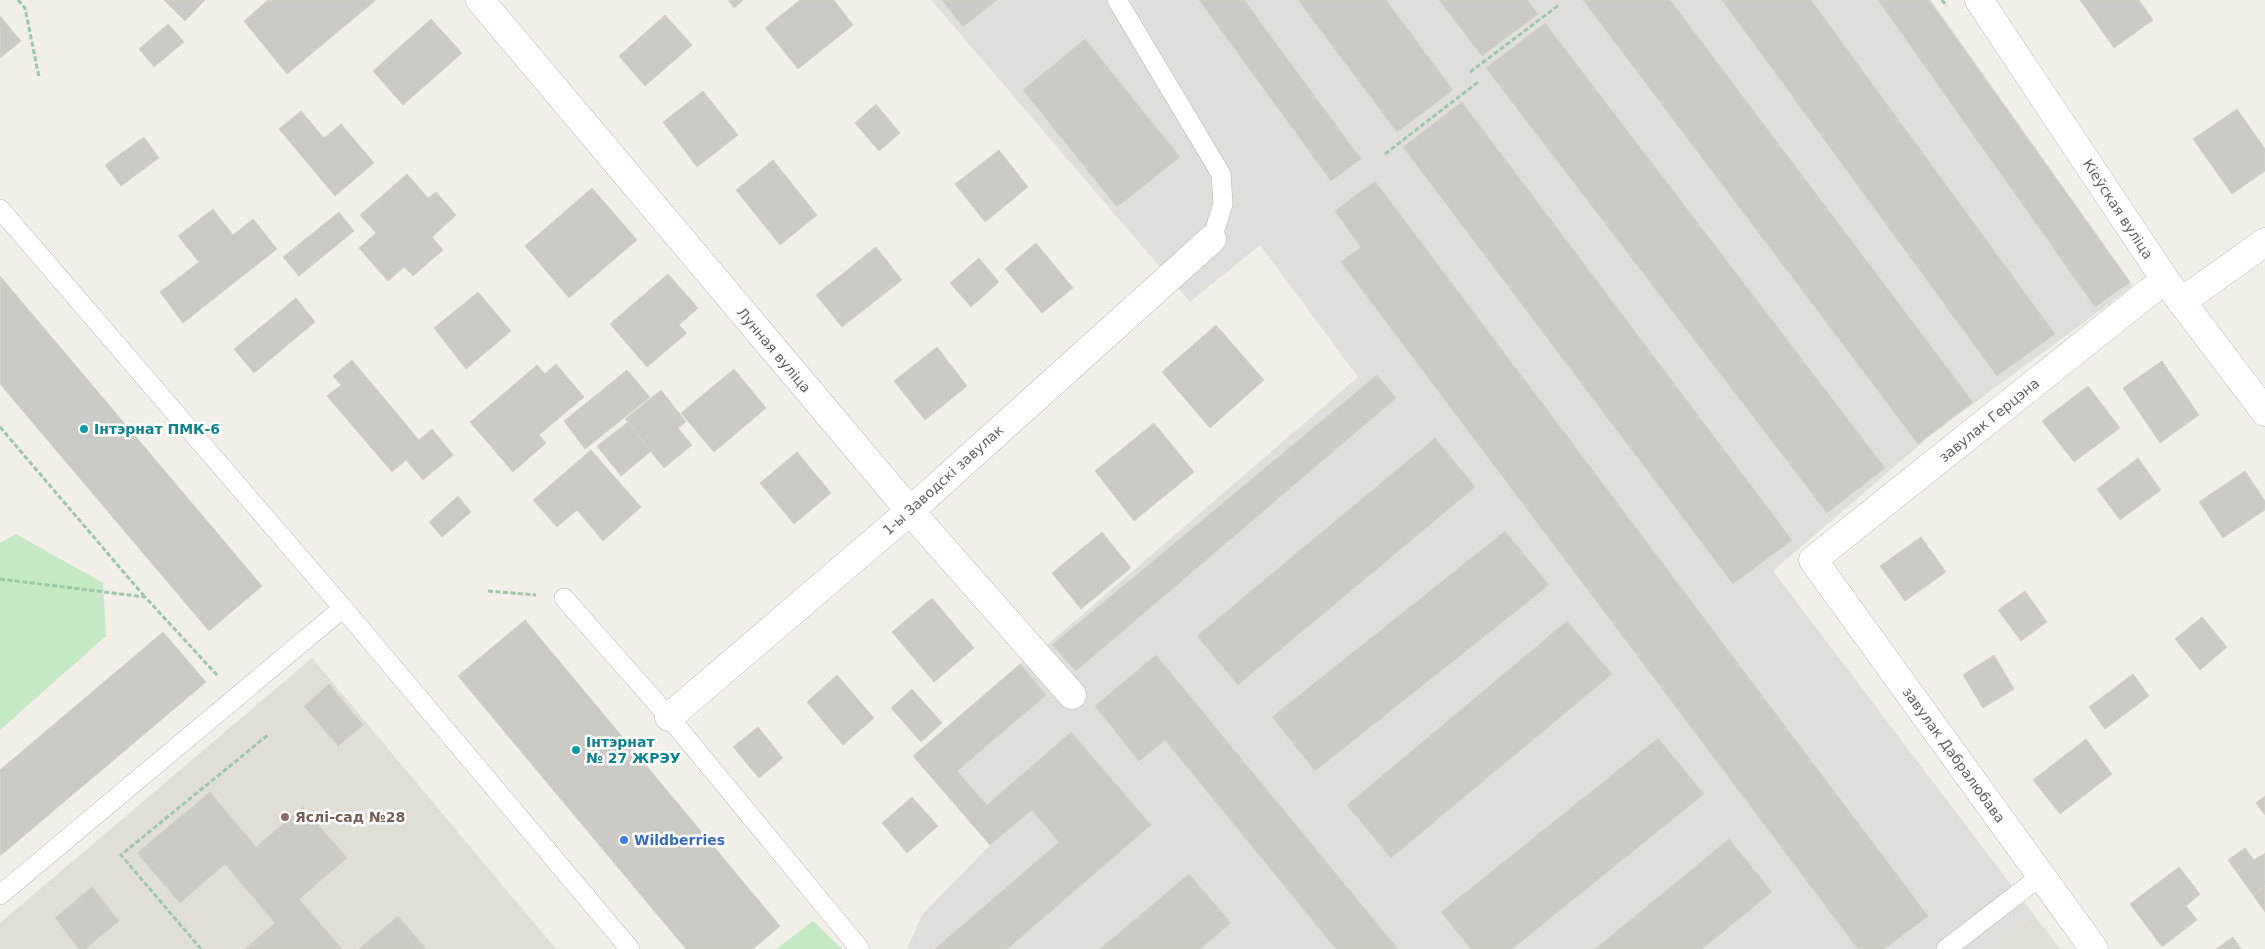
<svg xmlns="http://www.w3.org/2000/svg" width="2265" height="949" font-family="'DejaVu Sans',sans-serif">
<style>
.industrial{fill:#e0deda}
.education{fill:#e1ded6}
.green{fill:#c5e8c5}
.building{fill:#cccac5;stroke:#d6d1c6}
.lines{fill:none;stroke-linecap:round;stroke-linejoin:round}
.service-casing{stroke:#b5b8bc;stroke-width:20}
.minor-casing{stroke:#b5b8bc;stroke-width:29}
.path{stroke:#9cc7a9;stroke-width:3;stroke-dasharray:5 2.5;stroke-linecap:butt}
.service{stroke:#fff;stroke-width:19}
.minor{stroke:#fff;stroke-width:28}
.culture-dot{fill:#0f9aa8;stroke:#fff;stroke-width:2}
.education-dot{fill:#8d6e63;stroke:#fff;stroke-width:2}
.shop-dot{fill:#3f7fe0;stroke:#fff;stroke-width:2}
.labels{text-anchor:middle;stroke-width:5;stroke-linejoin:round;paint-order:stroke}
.street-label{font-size:14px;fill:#5f6368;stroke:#fff}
.culture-label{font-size:14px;font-weight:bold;fill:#0d838f;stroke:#fff;text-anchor:start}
.education-label{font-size:14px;font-weight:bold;fill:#785e54;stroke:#fff;text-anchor:start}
.shop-label{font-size:14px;font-weight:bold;fill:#366cbe;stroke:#fff;text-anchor:start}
</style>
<rect width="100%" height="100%" fill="#f1efe8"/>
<path class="industrial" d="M931,0H1931L2133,286L1931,435L1773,571L2034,915L1989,949H907L922,915L990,845L913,756L1020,664L1048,644L1358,377L1260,245L1190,302Z"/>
<path class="education" d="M312,658L556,949H0V923Z
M2034,915L2060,949H1989Z"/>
<path class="green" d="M16,534L103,583L106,636L0,730V543Z
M813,921L842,949H776Z"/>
<path class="building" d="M164,0H205L185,21Z
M268,0H376L287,74L244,21Z
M728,0H743L734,8Z
M800,0H834L853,25L798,69L765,28Z
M942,0H997L963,27Z
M1199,0H1244L1361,159L1331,181Z
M1298,0H1386L1453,90L1397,132Z
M1439,0H1527L1538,14L1482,56Z
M1583,0H1670L1973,402L1918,444Z
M1722,0H1811L2055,334L1997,376Z
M1878,0H1929L2130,282L2095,307Z
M2080,0H2139L2153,20L2114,48Z
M665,15L692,45L645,86L619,56Z
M0,16L21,41L0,58Z
M431,19L462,53L403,105L373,71Z
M1545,23L1885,468L1827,513L1486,68Z
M168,24L184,42L154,67L139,49Z
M1085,39L1180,157L1117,207L1023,90Z
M703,91L738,135L697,167L663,122Z
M1462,102L1792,540L1733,584L1403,147Z
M876,104L900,133L879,151L855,123Z
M2237,109L2265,149V171L2232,194L2193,139Z
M301,111L324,138L341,124L374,163L335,196L279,129Z
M144,137L159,158L121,186L105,165Z
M999,150L1028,187L985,222L955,184Z
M773,160L817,215L780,245L736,190Z
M407,174L428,198L436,192L456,215L432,237L443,250L413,276L404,267L388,281L359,248L376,233L360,215Z
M1375,181L1928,916L1884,949H1858L1341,262L1361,247L1335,211Z
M592,188L637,240L569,298L525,246Z
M213,209L233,235L253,219L277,249L183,323L160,292L199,262L178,236Z
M339,212L354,231L299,276L283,257Z
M1036,243L1073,288L1042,313L1005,269Z
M876,247L902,280L842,327L816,295Z
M979,258L999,282L971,307L950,283Z
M668,274L698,308L679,325L687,333L647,367L610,324Z
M0,276L262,586L209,631L0,384Z
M478,292L511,331L466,369L434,328Z
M296,298L315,322L254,373L234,349Z
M1216,325L1264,380L1210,428L1162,372Z
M937,347L967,386L925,420L894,381Z
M352,360L419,440L432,429L453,455L423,480L406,460L392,472L327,396L341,385L333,376Z
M2162,361L2199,415L2160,443L2123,388Z
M556,364L584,397L539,435L546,443L513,472L470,422L537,365L545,374Z
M734,369L766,408L714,452L681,413Z
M627,370L650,397L585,449L564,421Z
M1377,375L1396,398L1076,671L1052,645Z
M2088,386L2120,428L2074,462L2042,421Z
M661,390L686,422L678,428L692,445L664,468L625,419Z
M628,422L651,451L621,476L597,446Z
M1154,423L1194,472L1134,521L1095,471Z
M1435,438L1475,487L1238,685L1197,636Z
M591,450L641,507L603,541L577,510L557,527L533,500Z
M797,452L831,493L794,524L760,483Z
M2138,458L2161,490L2120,520L2097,489Z
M2245,471L2265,501V510L2223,538L2199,502Z
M458,496L471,512L442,537L429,522Z
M1505,531L1549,585L1315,771L1272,717Z
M1102,532L1131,568L1081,609L1052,573Z
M1921,537L1946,572L1905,601L1880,566Z
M2025,591L2047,622L2021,641L1998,610Z
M932,598L974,648L934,682L892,632Z
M2202,617L2227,647L2200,670L2175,639Z
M525,620L780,926L753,949H686L458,676Z
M1567,621L1612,674L1391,858L1347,805Z
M163,632L206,682L0,856V770Z
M1156,655L1398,949H1336L1165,740L1139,761L1095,706Z
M1994,655L2014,689L1983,708L1963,675Z
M1020,664L1046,695L957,771L987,805L1071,732L1151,825L1007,949H935L1059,842L1032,810L990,845L913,756Z
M2133,674L2149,696L2105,729L2089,707Z
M837,675L874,718L843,745L807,702Z
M329,684L363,725L338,746L304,706Z
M912,689L942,723L921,742L891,708Z
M758,727L783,758L759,778L733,747Z
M1658,738L1704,794L1512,949H1471L1441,912Z
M2086,739L2112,774L2060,814L2033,780Z
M210,792L256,847L303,807L347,858L299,899L342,949H245L275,923L225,864L180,903L137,853Z
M2265,796V815L2256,803Z
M912,797L938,826L907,853L882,823Z
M1729,839L1772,892L1702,949H1595Z
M2245,848L2254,860L2265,853V886L2253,895L2228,860Z
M2179,867L2200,894L2186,906L2197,920L2162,947L2130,904Z
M1189,874L1231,923L1200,949H1100Z
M2265,886V912L2253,895Z
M92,887L119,921L85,949H79L55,918Z
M398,916L426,949H359Z
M2233,937L2241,949H2216Z"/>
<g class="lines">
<g class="service-casing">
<path id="service" d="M1117,0L1221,174L1223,204L1212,239
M0,209L343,608L630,949
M564,598L669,717L860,949
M0,895L343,608
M1946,949L2041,876"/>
</g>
<g class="minor-casing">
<path id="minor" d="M480,0L910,511L1072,695
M1979,0L2166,281L2265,412
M2181,302L2265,242
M669,717L910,511L1212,239
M2094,949L1813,560L2149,292L2166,281"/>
</g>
<path class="path" d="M18,0L25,8L39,77
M1942,0L1947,6
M1470,72L1559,5
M1385,154L1478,82
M0,427L144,596
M0,579L145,597L218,676
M488,591L536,595
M201,949L121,855L269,734"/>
<use href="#service" class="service"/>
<use href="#minor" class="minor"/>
</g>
<g class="culture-dot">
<circle cx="84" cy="429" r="5"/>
<circle cx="576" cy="750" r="5"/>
</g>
<circle class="education-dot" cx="285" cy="817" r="5"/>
<circle class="shop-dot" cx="624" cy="840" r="5"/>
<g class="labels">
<g class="street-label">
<text transform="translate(2118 209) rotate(57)" y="5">Кіеўская вуліца</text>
<text transform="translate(774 350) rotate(50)" y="5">Лунная вуліца</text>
<text transform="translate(1989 420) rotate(-39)" y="5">завулак Герцэна</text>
<text transform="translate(943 480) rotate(-42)" y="5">1-ы Заводскі завулак</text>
<text transform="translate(1954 755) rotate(54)" y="5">завулак Дабралюбава</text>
</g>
<g class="culture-label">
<text x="94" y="434">Інтэрнат ПМК-6</text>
<text x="586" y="747">Інтэрнат<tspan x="586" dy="16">№ 27 ЖРЭУ</tspan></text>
</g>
<g class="education-label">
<text x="295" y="822">Яслі-сад №28</text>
</g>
<g class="shop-label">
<text x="634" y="845">Wildberries</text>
</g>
</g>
</svg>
